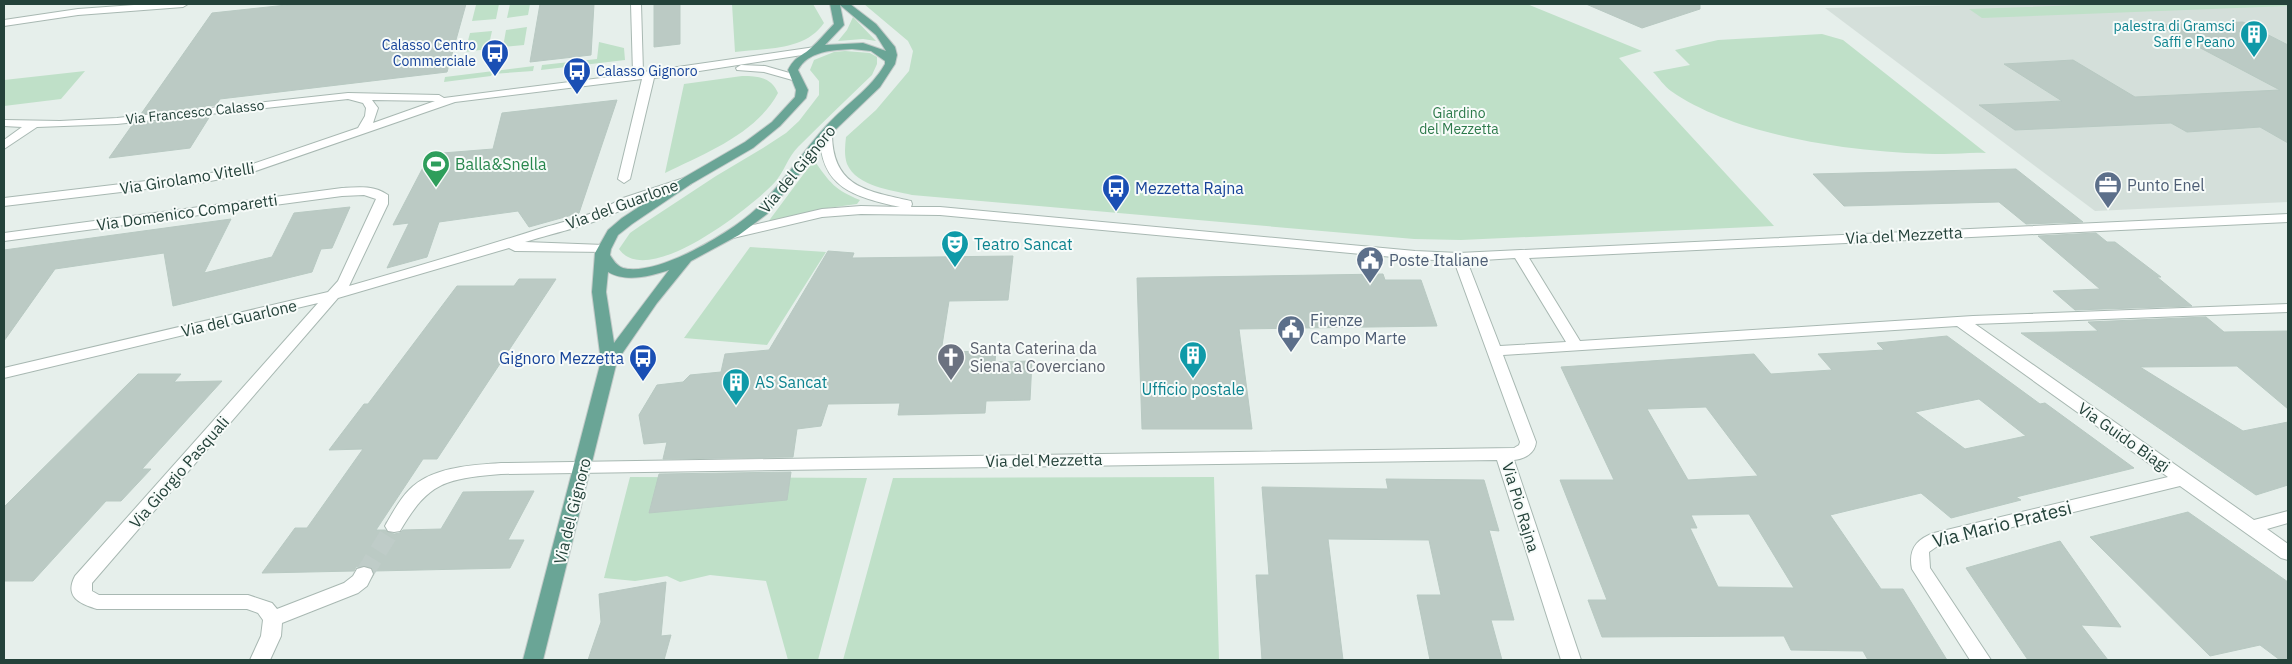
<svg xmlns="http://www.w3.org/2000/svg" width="2292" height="664" font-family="'IBM Plex Sans',sans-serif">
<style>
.built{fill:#d4dfda}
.green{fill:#bfe0c8}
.building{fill:#bbcac4;stroke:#b8c9c2;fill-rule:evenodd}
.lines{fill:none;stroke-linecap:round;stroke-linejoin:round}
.minor-tunnel{stroke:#bfccc8;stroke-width:18;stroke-dasharray:18 9;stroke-linecap:butt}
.minor-casing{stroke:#a8b8b2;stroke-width:2}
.major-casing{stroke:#c2cac8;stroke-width:2}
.minor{fill:#fff;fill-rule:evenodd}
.major{fill:#6aa596;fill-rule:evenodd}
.labels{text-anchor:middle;stroke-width:4;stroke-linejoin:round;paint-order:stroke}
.far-culture-label{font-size:14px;fill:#0d838f;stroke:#f7fbf9;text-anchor:end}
.far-transit-label{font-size:14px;fill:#164399;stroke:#f7fbf9;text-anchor:end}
.far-street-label{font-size:14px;fill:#24423a;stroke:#f7fbf9}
.far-park-label{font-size:14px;fill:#2d7a4b;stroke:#f7fbf9}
.leisure-label{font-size:16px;fill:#27864d;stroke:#f7fbf9;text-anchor:start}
.street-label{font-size:16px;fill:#24423a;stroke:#f7fbf9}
.service-label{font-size:16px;fill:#4e5e75;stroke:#f7fbf9;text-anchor:start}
.transit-label{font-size:16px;fill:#164399;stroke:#f7fbf9;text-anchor:start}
.culture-label{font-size:16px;fill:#0d838f;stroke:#f7fbf9;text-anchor:start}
.worship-label{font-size:16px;fill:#5b616d;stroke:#f7fbf9;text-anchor:start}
.near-street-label{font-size:19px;fill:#24423a;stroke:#f7fbf9}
</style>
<rect width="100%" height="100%" fill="#e6efeb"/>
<path class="built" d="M2017,4H2288V202L2095,211L1825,8Z"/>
<path class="green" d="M499,4L496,19L472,21L476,5Z
M510,4H530L528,15L507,18Z
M732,4H813L824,23C805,51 766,48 735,52Z
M864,4H1527L1642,51L1619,58L1774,226L1461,240L1414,239L912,195C892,190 857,187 847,164C844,155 845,146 846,137L876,110L909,71L913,51L908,41Z
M2110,4H2288V6L1982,18L1969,9Z
M853,17L876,41L863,39L838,41L847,30Z
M527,27L524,45L503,47L506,30Z
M492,31L488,49L465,52L470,33Z
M1822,34L1843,40L1986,153C1972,152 1958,154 1944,154C1863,154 1738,138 1671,91C1664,86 1659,78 1653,72L1690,65L1675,50L1718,40Z
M599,42L624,48L625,60L541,70L542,65L597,59Z
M845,51L870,53L877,57V64L872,75C847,99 822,123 798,147C788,157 784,172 775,182C752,207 647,290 619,249L630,233L640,226L716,176L763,148L786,133L799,121L819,95V81L810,70L814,60L834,52Z
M534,66L533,71L492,74L491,76L444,82L445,77Z
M85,71L61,99L4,106V80Z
M742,76C758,76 771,77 778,93C756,134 705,153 665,173L684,84Z
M814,160C830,183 835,190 860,200L857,204L828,208L768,222Z
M750,247L826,252L767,345L684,338Z
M630,477L867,478L818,660H788L766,581L710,575L680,582L667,576L635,581L604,578Z
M1214,477L1219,660H843L893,478Z"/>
<path class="building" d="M296,4H466L447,72L220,99L216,105L141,114L212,13Z
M540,4H594L591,55L530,62Z
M654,4H680V44L654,47Z
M1586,4H1700V9L1642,28Z
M2243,22L2288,45V143L2260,127L2187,132L2171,123L2015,130L1979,105L2062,101L2004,64L2073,60L2135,97L2280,90L2157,25Z
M617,100L579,213L529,227L518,211L439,222L427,257L387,268L409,223L393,225L430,154L493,149L502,113Z
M210,116L190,148L109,158L133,124Z
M2016,169L2083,222L2026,224L1999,202L1844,206L1813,174Z
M350,207L332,248L321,249L312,272L173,306L164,253L55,269L4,341V250L231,219L204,273L272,257L294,213Z
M2096,233L2107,242H2115L2161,277H2157L2192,306L2075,310L2053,291L2100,289L2038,236Z
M828,251L854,253L852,258L1013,256L1008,300L949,301L941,352L996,351L995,362L1032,361L1030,400L986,401L985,413L898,415L900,403L828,404L821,426L797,429L793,457L663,459L667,442L644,444L639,415L657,385L683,382L690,375L721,372L725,354L769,350Z
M1383,274L1385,280H1421L1437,326L1239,329L1252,429H1142L1137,278Z
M519,279H556L437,459H423L376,530H385L394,534L400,533L403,530L441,529L463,492L534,491L508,540H524L510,568L374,571L372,567L363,565L356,567L354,571L262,573L295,528H307L363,449L329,450L364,404H368L457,286H514Z
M2206,317L2224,332L2288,331V409L2237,366L2140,367L2243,431L2288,422V485L2256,495L2021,333L2098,331L2088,322Z
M1947,336L2040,404L2045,403L2134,468L2016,497L2021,500L1951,518L1921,493L1830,515L1881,589H1903L1947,660H1868L1863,651L1791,650L1784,636L1602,637L1588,600H1607L1560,480H1614L1561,367L1754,354L1771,374L1832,370L1818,354L1884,350L1877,343ZM1979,399L2026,436L1965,449L1915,412ZM1706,407L1758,476L1688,480L1647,409ZM1749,514L1794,588L1718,587L1690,528H1697L1691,515Z
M138,374H181L174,382L222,381L142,469H151L121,501H106L33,581H4V507Z
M791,472L787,500L649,513L659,474Z
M1386,479L1484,480L1499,531L1489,530L1514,620H1491L1502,660H1430L1417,595H1441L1429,540L1328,539L1343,660H1262L1256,575H1269L1262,487L1388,489Z
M2188,512L2288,582V660H2280L2260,645L2210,656L2090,537Z
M2060,541L2121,627L2081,625L2108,660H2028L1966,568Z
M666,582L661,636L671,635L664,660H588L601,622L599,594Z"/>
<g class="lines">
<path class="minor-tunnel" d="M364,574L394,526"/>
<g class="minor-casing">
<path id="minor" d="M148,4H188L183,7L78,15L4,26V20L78,9Z
M631,4H641L643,72L815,47L820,50L815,53L654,78L630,179L624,183L618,179L642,79L455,102L247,174L205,182L4,206V198L205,174L244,167L358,128L365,116L366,108L363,103L348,99L117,124L37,127L4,149V140L22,127L4,126V120L60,121L117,118L348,93L439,95L444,98L633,74ZM372,100L435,101L373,123L378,108Z
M741,65L765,66L800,76L801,78L796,81L764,72L737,70L736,68Z
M826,131L832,135C833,188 868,191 911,201L912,204L911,207H940L1415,251L1459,253L2288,214V222L1529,258L1580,341L1973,316L2288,304V312L1975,324L2254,520L2288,511V523L2267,529L2288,544V560L2281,558L2180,486L1939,545L1929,552L1930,568L1991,660H1970L1912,569C1908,550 1916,539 1934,533L2168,477L1957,326L1503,355L1536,442C1535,453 1525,459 1514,460L1581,660H1561L1497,460L501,474C446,479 429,481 400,531L394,532L388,531L385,526C392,514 399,500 409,490C431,467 471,465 501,463L1514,448L1519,445L1520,442L1454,261L1415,259L940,215L861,214L822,217L733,238L728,237L726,234L728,231L822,209L861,206L900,207C855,197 820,188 820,135ZM1515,258L1566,342L1500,346L1467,261Z
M687,177L691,178L693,181L691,184L630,205C602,223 557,232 525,242L604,245L611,249L609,252L515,251L509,248L338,298L92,583V591L99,595H248L272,603L277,609L344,583L353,576L357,569L364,567L371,569L373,574L367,586L358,593L282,623L281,636L270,660H250L261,636L263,620L258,613L247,609H97C80,604 64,597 75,576L318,303L4,378V368L328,292L338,281L376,199L364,195L342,196L4,241V233L342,188C358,187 374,185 388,195V204L349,286C412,268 476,249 539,229C565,221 597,215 620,199Z"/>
</g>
<g class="major-casing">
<path id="major" d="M830,4H850L876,24L895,47L897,55L895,64L880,87L834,131L767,214L739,235L691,261L657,303L617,361L543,660H523L601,361L592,292L595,253L608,230L622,218L683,178L745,142L772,122L795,97L796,90L788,70C795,56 801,57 811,48C819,41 826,32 834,24ZM840,5L876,35L886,51L863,43L825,45L844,25ZM852,49L871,51L885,61V64C871,89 846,104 827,125C802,152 783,184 756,209C732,232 657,277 623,268C617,266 613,260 610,255L611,249L618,235L632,224L691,184L753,148L780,126L806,98L808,90L798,70C808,51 833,50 852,49ZM669,270L614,343L606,292L608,272C627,283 651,276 669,270Z"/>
</g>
<use href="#minor" class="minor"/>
<use href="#major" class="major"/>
</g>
<defs>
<g id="building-pin" transform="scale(1.4375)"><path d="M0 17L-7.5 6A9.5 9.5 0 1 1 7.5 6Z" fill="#0f9aa8" stroke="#f7fbf9"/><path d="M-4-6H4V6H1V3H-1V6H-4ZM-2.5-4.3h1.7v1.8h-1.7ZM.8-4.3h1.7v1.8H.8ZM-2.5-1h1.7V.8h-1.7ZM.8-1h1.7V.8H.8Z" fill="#fff"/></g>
<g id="bus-pin" transform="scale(1.4375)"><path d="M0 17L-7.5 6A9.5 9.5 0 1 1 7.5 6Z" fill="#1a4fb4" stroke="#f7fbf9"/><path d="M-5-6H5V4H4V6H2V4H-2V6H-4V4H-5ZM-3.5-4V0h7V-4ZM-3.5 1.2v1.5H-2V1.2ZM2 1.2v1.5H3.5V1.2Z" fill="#fff"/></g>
<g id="stadium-pin" transform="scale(1.4375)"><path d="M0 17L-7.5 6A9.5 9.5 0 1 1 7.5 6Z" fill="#2e9e5b" stroke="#f7fbf9"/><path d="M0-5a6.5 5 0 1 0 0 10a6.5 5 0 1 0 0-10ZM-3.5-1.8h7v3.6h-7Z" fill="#fff"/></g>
<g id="office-pin" transform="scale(1.4375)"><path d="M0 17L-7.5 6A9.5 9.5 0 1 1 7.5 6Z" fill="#5c6f8a" stroke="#f7fbf9"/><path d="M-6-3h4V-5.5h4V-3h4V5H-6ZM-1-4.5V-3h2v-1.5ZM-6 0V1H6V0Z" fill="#fff"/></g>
<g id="theatre-pin" transform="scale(1.4375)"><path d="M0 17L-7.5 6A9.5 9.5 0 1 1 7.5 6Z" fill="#0f9aa8" stroke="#f7fbf9"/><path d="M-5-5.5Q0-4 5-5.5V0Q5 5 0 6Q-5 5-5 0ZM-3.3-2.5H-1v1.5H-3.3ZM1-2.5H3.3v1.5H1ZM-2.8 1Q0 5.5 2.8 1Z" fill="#fff"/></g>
<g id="civic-pin" transform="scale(1.4375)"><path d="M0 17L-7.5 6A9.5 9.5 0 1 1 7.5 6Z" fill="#5c6f8a" stroke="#f7fbf9"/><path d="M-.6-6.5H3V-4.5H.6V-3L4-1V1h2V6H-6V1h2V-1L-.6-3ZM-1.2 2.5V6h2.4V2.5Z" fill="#fff"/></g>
<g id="church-pin" transform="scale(1.4375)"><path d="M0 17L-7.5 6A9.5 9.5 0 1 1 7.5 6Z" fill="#6b7280" stroke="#f7fbf9"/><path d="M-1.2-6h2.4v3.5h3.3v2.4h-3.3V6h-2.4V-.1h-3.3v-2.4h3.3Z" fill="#fff"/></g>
</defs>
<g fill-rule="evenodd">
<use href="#building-pin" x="2254" y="34"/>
<use href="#bus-pin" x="495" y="53"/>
<use href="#bus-pin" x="577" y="71"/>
<use href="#stadium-pin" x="436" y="164"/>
<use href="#office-pin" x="2108" y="185"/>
<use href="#bus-pin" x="1116" y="188"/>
<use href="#theatre-pin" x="955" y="244"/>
<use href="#civic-pin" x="1370" y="260"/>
<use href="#civic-pin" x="1291" y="329"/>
<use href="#building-pin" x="1193" y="355"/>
<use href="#church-pin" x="951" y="357"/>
<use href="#bus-pin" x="643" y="358"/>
<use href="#building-pin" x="736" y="382"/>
</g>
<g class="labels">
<g class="far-culture-label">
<text x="2235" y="31">palestra di Gramsci<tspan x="2235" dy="16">Saffi e Peano</tspan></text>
</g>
<g class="far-transit-label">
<text x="476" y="50">Calasso Centro<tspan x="476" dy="16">Commerciale</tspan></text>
<text x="596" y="76" text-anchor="start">Calasso Gignoro</text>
</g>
<g class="far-street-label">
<text transform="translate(195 112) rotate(-6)" y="5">Via Francesco Calasso</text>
</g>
<g class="far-park-label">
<text x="1459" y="118">Giardino<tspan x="1459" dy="16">del Mezzetta</tspan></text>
</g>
<g class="leisure-label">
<text x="455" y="170">Balla&amp;Snella</text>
</g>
<g class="street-label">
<text transform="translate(797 169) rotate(-50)" y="6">Via del Gignoro</text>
<text transform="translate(187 178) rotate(-9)" y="6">Via Girolamo Vitelli</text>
<text transform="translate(622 204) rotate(-20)" y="6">Via del Guarlone</text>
<text transform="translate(187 212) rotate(-8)" y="6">Via Domenico Comparetti</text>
<text transform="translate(1904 235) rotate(-3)" y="6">Via del Mezzetta</text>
<text transform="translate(239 318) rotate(-13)" y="6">Via del Guarlone</text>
<text transform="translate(2124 437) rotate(35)" y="6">Via Guido Biagi</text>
<text transform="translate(1044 460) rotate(-1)" y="6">Via del Mezzetta</text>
<text transform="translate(179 472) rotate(-49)" y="6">Via Giorgio Pasquali</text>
<text transform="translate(1521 507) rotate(73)" y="6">Via Pio Rajna</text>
<text transform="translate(572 511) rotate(-76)" y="6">Via del Gignoro</text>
</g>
<g class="service-label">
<text x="2127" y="191">Punto Enel</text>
<text x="1389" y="266">Poste Italiane</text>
<text x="1310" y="326">Firenze<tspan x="1310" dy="18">Campo Marte</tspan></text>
</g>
<g class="transit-label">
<text x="1135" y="194">Mezzetta Rajna</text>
<text x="624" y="364" text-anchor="end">Gignoro Mezzetta</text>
</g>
<g class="culture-label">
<text x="974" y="250">Teatro Sancat</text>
<text x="755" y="388">AS Sancat</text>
<text x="1193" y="395" text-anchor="middle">Ufficio postale</text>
</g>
<g class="worship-label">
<text x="970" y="354">Santa Caterina da<tspan x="970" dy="18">Siena a Coverciano</tspan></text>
</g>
<g class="near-street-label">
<text transform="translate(2002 524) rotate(-14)" y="7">Via Mario Pratesi</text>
</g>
</g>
<rect width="2292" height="664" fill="none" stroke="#24423a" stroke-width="10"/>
</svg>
